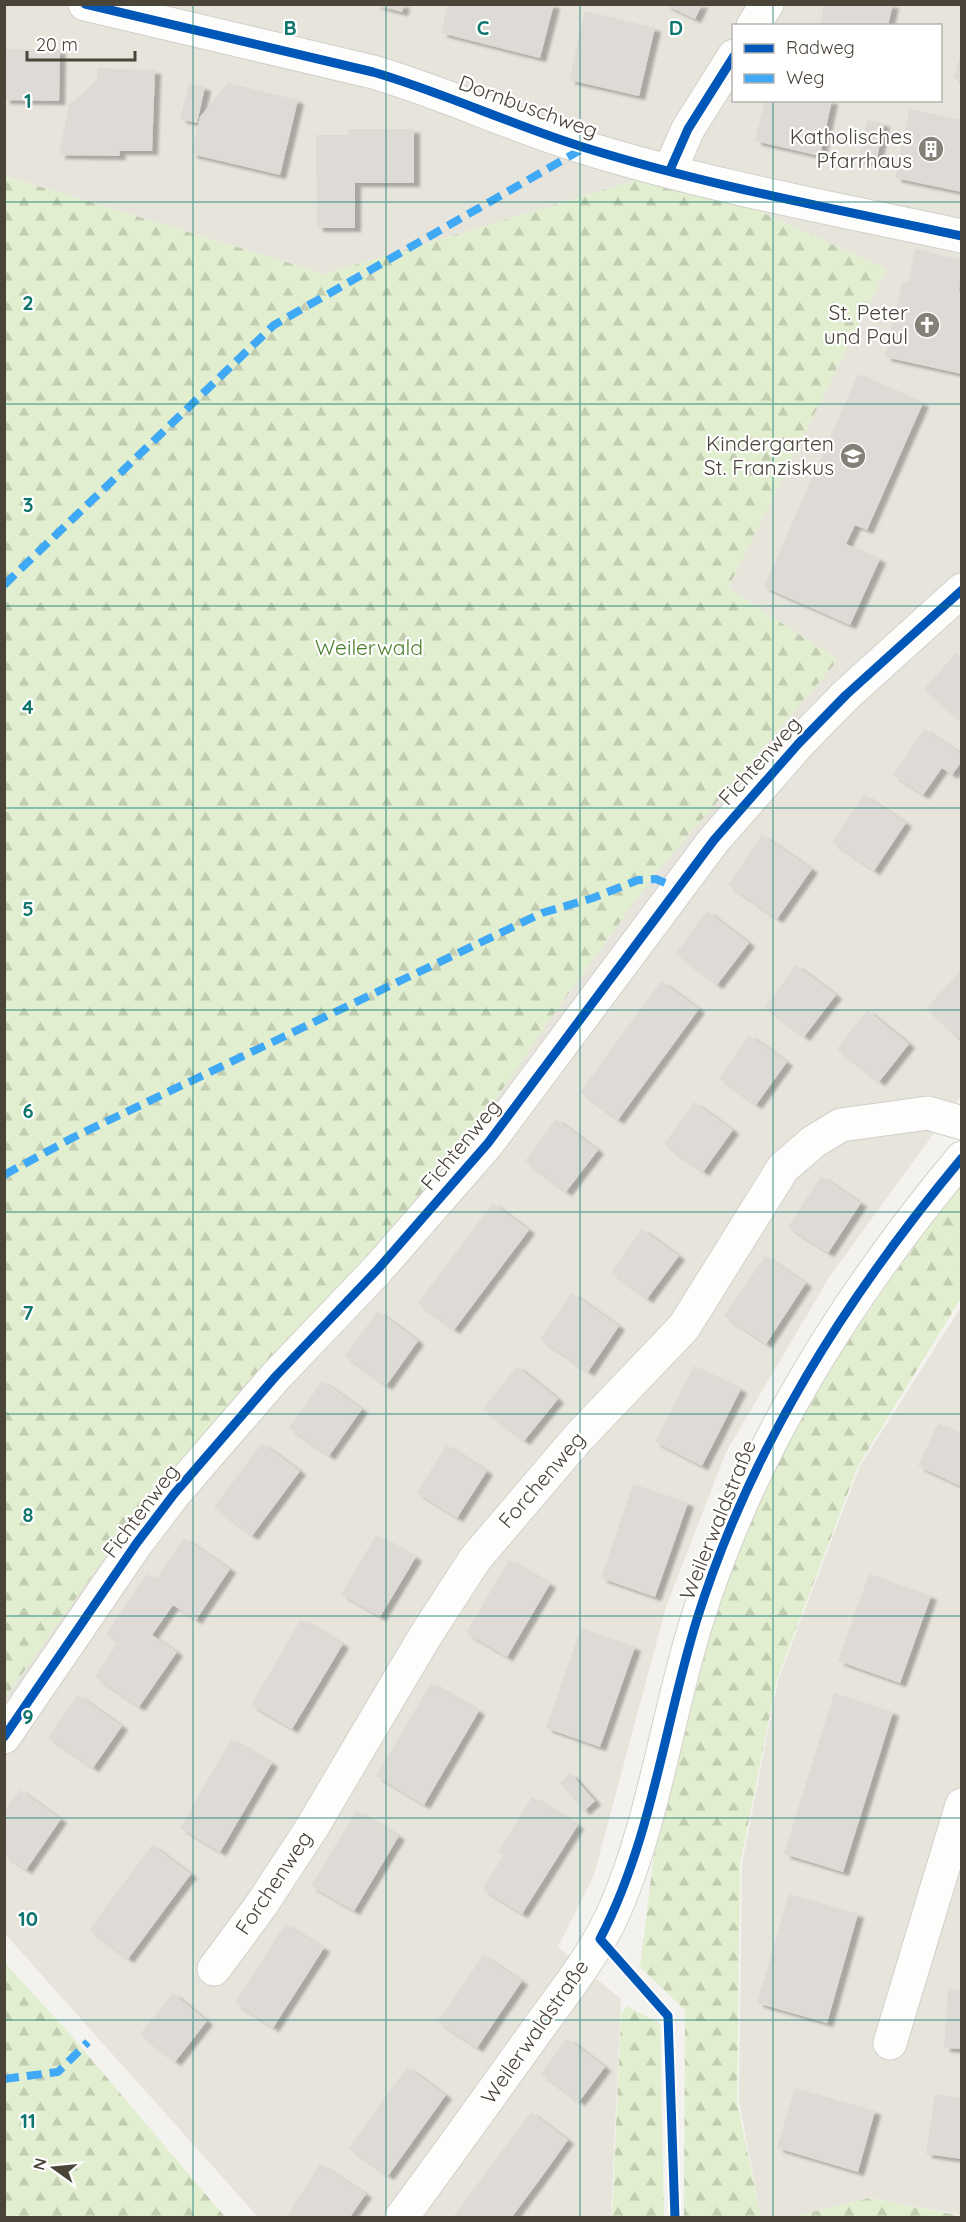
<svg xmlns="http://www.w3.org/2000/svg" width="966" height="2222" font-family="Quicksand,sans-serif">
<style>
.residential{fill:#e7e4dc;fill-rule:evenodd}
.forest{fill:url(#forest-firs)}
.building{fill:#dedbd6;filter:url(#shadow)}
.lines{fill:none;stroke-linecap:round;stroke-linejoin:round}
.minor-casing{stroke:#d2d0cb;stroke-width:35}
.minor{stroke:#fdfdfc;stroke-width:33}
.quiet{stroke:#3fa9f5;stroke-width:8;stroke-dasharray:15 8;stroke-linecap:butt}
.cycleway-casing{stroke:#fff;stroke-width:13}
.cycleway{stroke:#0057b8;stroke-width:9}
.grid{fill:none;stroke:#0f766e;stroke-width:1.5;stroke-opacity:0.55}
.labels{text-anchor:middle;stroke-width:4.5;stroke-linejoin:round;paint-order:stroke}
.street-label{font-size:21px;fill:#4b4439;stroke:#fff}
.poi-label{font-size:21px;fill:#4b4439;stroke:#fff;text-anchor:end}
.park-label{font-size:21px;fill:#4a7f2a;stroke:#fff}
.grid-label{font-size:20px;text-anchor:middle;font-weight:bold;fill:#0f766e;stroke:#fff;stroke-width:4.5;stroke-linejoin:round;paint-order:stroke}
</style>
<defs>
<pattern id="forest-firs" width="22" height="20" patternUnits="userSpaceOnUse" patternTransform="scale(1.5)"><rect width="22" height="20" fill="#e1eecf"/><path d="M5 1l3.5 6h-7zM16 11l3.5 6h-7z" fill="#c3cdb2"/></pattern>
<filter id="shadow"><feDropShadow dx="6" dy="4" stdDeviation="1.5" flood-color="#0004"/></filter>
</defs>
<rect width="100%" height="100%" fill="#f4f2ee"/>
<path class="residential" d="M5,5H961V1096L830,1276L726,1452L666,1607L594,1875L558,1947L621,1999L611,2217H258L5,1934L4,1698L140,1508L265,1364L369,1254L462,1149L550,1019L651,879L838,660L728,588L886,269L670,170L325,274L5,176ZM734,26H940V100H734Z
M961,1307V2215L870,2198L792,2217L761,2218L739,2101L742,1864L778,1680L860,1466Z"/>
<path class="forest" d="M670,170L886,269L728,588L838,660L651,879L550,1019L462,1149L369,1254L265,1364L140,1508L5,1698V176L325,274Z
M961,1184V1298L858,1466L777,1679L740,1865L737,2102L761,2217H684L685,2010L640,1967L654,1855L699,1646L790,1425L936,1214Z
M5,1963L69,2033L225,2217H5Z
M627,2006L660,2024L664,2217H612L621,2015Z
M870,2198L961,2216V2217H792Z"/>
<path class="building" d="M372,4H404L402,12Z
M448,4H554L540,58L441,33Z
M663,4H702L695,19Z
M824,4H893L888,26H820Z
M585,11L655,28L639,96L569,80Z
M4,49L60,50L59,101L4,100Z
M961,51H962V80L954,78Z
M97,68L155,70L152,151H119L120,156L59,155L69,105L97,80Z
M189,83L205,87L197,123L180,119Z
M228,83L298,100L280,175L191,154L200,117Z
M765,100H832L820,156L755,141Z
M909,109L962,120V192L895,178Z
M867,120L884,123L876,164L858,160Z
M348,129H414V183H355V228H317L316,135H347Z
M915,249L962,260L959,292L962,293V374L885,357L902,282L908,283Z
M858,374L923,403L867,530L855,525L846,544L880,559L850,625L764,587Z
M956,653L962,658V722L924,689Z
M924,729L962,754V761L952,775L942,768L923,795L893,775Z
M864,795L906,823L874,871L832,842Z
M762,835L812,869L777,919L728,885Z
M707,911L749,943L717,985L676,953Z
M796,965L836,995L804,1037L765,1007Z
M960,972L962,1035L958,1039L926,1008Z
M661,981L699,1009L618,1120L580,1092Z
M867,1010L909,1044L879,1082L837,1049Z
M749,1035L787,1062L756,1105L719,1078Z
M694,1102L733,1130L703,1172L664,1144Z
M556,1119L598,1150L566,1192L525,1161Z
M821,1176L861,1203L828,1253L788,1227Z
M493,1203L529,1230L454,1330L418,1303Z
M642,1229L679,1256L647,1299L611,1272Z
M765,1256L806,1283L766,1344L724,1316Z
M572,1293L619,1326L588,1372L540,1339Z
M378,1311L418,1341L386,1386L345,1356Z
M517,1366L558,1399L524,1441L483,1409Z
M694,1366L741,1389L702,1466L655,1442Z
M322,1381L362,1409L329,1456L289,1428Z
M938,1423L962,1435V1487L918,1466Z
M262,1443L300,1471L252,1536L214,1507Z
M446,1445L487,1471L457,1518L417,1493Z
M633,1484L688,1503L655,1597L601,1578Z
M376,1535L416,1557L380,1617L341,1594Z
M184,1538L230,1569L196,1620L173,1605L152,1635L177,1652L139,1707L95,1677L118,1642L106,1633L147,1574L156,1579Z
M509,1560L550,1584L507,1657L466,1633Z
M869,1574L931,1596L900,1683L838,1661Z
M301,1619L343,1644L292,1729L251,1705Z
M581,1628L635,1647L600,1747L546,1728Z
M431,1683L479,1711L424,1805L376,1776Z
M834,1693L893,1712L843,1872L784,1854Z
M78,1695L122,1726L93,1768L48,1737Z
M231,1739L272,1763L220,1852L180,1828Z
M570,1773L595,1801L584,1811L560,1783Z
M20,1790L61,1819L26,1870L4,1855V1811Z
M532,1797L578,1825L522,1914L482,1889L504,1855L498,1852Z
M356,1811L399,1836L354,1911L311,1886Z
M152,1845L191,1874L128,1959L89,1930Z
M789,1894L858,1914L827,2023L757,2003Z
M285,1924L324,1948L273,2028L235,2003Z
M483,1955L522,1981L477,2048L438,2022Z
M948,1989L962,1990V2049L944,2048Z
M173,1993L207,2021L175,2062L140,2034Z
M567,2038L605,2067L579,2102L541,2074Z
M407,2067L446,2095L388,2176L349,2148Z
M795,2088L875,2111L858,2172L777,2148Z
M935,2094L962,2098V2159L926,2154Z
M531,2112L568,2140L546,2171L512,2217H453Z
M320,2164L366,2194L350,2217H293L288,2214Z"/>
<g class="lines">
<g class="minor-casing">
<path id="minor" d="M85,4L373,72C445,93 514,126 586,148C709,186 836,209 962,236
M753,26L767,4
M670,170L688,129L734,56
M4,1737L136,1544L174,1494L276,1376L378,1269L488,1143L714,840L799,743L846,695L962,590
M214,1969L262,1904L311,1829L424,1638L475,1559L578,1438L684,1327L783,1168L813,1142L841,1125L928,1113L962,1123
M890,2043L962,1805
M401,2218C447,2156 492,2093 537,2030C565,1991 597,1952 616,1907C655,1816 667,1715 697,1620C751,1448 847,1296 962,1158"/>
</g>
<use href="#minor" class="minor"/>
<path class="quiet" d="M4,585L274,325L584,148
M4,1175L74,1137L542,913L593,898L638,880L656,879L677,888
M4,2079L58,2072L88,2042"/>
<g class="cycleway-casing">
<path id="cycleway" d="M85,4L373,72C445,93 514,126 586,148C709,186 836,209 962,236
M670,170L688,129L734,56
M4,1737L136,1544L174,1494L276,1376L378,1269L488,1143L714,840L799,743L846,695L962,590
M675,2218L668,2016L600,1939C652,1839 664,1726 697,1619C751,1447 847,1296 962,1158"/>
</g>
<use href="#cycleway" class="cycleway"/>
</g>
<path class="grid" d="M193,4V2218M386,4V2218M580,4V2218M773,4V26M773,100V2218M4,202H962M4,404H962M4,606H962M4,808H962M4,1010H962M4,1212H962M4,1414H962M4,1616H962M4,1818H962M4,2020H962"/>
<defs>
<g id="building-disc" transform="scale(1.35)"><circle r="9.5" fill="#868178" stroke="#fff"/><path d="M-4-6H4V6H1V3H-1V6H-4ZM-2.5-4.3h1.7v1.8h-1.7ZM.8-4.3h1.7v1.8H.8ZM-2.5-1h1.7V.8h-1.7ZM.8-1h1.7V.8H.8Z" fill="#fff"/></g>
<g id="church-disc" transform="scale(1.35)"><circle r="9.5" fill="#868178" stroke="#fff"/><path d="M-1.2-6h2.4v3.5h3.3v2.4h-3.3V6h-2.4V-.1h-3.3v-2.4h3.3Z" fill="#fff"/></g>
<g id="school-disc" transform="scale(1.35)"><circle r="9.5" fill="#868178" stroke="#fff"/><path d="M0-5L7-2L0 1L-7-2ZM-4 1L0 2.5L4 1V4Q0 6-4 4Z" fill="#fff"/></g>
</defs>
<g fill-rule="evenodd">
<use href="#building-disc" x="931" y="149"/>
<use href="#church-disc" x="927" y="325"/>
<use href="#school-disc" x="853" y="456"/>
</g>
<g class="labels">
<g class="street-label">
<text transform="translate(528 107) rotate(20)" y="7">Dornbuschweg</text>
<text transform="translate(760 761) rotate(-48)" y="7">Fichtenweg</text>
<text transform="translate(461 1145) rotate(-50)" y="7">Fichtenweg</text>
<text transform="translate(542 1480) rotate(-49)" y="7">Forchenweg</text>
<text transform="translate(141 1511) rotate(-53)" y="7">Fichtenweg</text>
<text transform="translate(718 1520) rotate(-68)" y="7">Weilerwaldstraße</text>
<text transform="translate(274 1883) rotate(-56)" y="7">Forchenweg</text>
<text transform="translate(535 2032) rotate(-55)" y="7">Weilerwaldstraße</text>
</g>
<g class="poi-label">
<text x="912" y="144">Katholisches<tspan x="912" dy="24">Pfarrhaus</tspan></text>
<text x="908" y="320">St. Peter<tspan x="908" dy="24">und Paul</tspan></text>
<text x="834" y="451">Kindergarten<tspan x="834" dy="24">St. Franziskus</tspan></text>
</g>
<g class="park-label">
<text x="369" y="655">Weilerwald</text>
</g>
</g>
<g class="grid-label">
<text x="290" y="35">B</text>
<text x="483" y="35">C</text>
<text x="676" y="35">D</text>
<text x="28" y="108">1</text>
<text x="28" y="310">2</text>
<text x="28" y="512">3</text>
<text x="28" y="714">4</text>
<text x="28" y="916">5</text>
<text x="28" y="1118">6</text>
<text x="28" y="1320">7</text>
<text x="28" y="1522">8</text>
<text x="28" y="1724">9</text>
<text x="28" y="1926">10</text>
<text x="28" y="2128">11</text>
</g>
<rect width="966" height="2222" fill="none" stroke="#4b4439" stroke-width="12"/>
<rect x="732" y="24" width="210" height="78" fill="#ffffff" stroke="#b7b4b0" stroke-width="1.5"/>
<rect x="744" y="44" width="30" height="9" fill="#0057b8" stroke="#b7b4b0" stroke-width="1.5"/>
<text x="786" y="54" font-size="18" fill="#4b4439">Radweg</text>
<rect x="744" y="74" width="30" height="9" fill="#3fa9f5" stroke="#b7b4b0" stroke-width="1.5"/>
<text x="786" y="84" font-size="18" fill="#4b4439">Weg</text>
<g transform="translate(54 2168) rotate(285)" stroke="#ffffff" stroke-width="4.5" paint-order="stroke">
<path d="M0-4.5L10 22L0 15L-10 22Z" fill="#4b4439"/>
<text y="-9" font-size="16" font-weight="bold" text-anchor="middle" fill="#4b4439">N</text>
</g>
<path d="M27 51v9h108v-9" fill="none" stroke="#4b4439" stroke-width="3"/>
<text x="36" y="51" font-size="18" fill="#4b4439" stroke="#ffffff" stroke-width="4.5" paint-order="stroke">20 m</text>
</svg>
